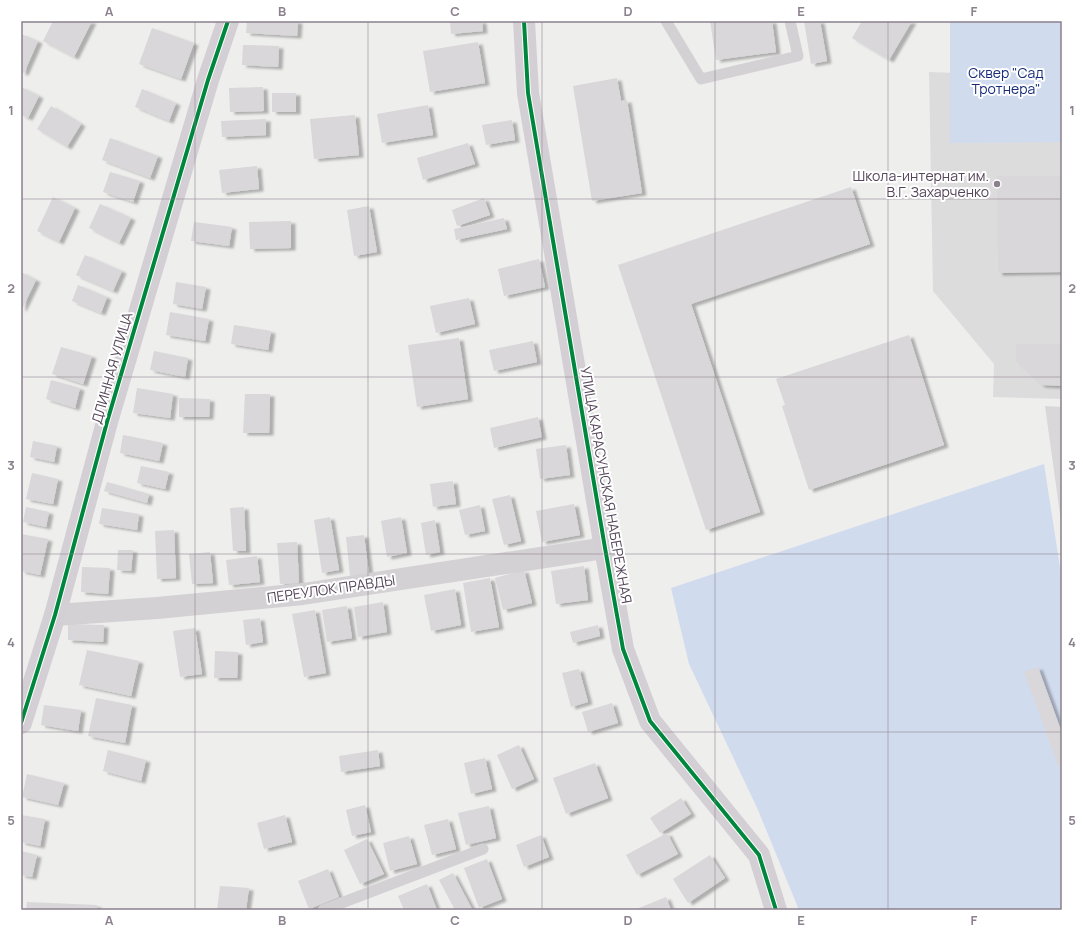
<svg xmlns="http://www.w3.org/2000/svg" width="1083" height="931" font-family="Manrope,sans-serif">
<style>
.education{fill:#dddcdd}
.green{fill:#d1dbee}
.building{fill:#d9d7d9;filter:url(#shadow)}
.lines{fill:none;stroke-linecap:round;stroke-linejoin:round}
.lane{stroke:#d4d1d5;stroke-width:11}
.street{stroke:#d4d1d5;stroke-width:22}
.secondary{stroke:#d4cfd4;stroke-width:22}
.cycleway-casing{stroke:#fff;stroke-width:6}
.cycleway{stroke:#00873e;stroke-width:4}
.grid{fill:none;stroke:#8b808d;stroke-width:1;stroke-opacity:0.55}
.poi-dot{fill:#8b808d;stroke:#fff;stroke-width:1.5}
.labels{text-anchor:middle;stroke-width:4;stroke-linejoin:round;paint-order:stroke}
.park-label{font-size:14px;fill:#172c7a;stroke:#fff}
.poi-label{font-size:14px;fill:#55455a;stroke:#fff;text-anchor:end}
.street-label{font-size:14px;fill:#55455a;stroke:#fff}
.neatline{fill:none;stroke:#8b808d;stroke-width:1.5}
.grid-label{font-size:13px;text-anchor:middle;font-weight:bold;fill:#8b808d}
</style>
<defs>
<filter id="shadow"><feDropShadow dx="4.5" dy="2.5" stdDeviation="1" flood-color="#0004"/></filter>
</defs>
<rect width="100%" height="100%" fill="#eeeeed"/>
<path class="education" d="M929,72L1062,77V399L993,397L994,364L933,291Z"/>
<path class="green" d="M950,21H1062V142L950,143Z
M1044,464L1062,580V910H799L758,810L689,664L671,588Z"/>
<path class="building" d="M53,21H92L74,57L43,41Z
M247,21H298L297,36L246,33Z
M450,21H482L483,31L451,34Z
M710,21H772L776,52L716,60Z
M804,21H820L827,61L811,64Z
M862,21H912L889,60L852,38Z
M152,28L194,43L181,79L139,64Z
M21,34L38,41L24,73L21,72Z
M478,42L485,83L430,92L423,51Z
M243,45L279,46L278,67L242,65Z
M617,78L621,101L627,100L642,193L592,201L573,86Z
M21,87L39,96L28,118L21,115Z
M263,87L264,111L230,112L229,88Z
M142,89L176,103L169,121L135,107Z
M272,93H296V112H272Z
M428,105L433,135L382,143L377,114Z
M51,106L81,124L67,147L37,129Z
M355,115L359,155L314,159L310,119Z
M266,119V135L222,137L221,121Z
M512,120L515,140L486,145L482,125Z
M110,138L158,156L150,178L102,160Z
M468,143L475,164L423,180L417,158Z
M257,166L259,189L222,193L219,170Z
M110,172L140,181L133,202L103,192Z
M997,176H1062V272L998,273Z
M851,187L870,244L691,304L760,512L706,530L618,265Z
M53,197L75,208L59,242L37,231Z
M484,198L490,215L457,226L452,210Z
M100,204L131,218L119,243L89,228Z
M369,206L377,252L354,256L347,210Z
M504,218L507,229L456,240L454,229Z
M291,221V248L250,249L249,222Z
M194,222L232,227L229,246L191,241Z
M85,255L122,271L113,291L76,275Z
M539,259L545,287L504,296L498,269Z
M21,272L36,280L22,309L21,308Z
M176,282L206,287L202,309L173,304Z
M78,285L107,297L101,313L72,301Z
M469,298L475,324L436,333L430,306Z
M170,312L209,319L205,341L166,335Z
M234,325L271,331L268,350L231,344Z
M909,335L944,445L809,490L782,406L785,405L776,379Z
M459,338L468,399L417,407L408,345Z
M533,341L537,362L494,371L489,350Z
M1016,344H1062V386L1041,385L1016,361Z
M61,347L92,356L83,384L52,374Z
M154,351L188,358L185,377L150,370Z
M51,380L80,388L75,408L46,399Z
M137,388L173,394L170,418L133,413Z
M245,394H270L269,433H243Z
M179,398L210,399L209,417H179Z
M1045,406L1062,407V521H1061Z
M538,417L542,437L494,448L490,428Z
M123,435L163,443L159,461L120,453Z
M33,441L57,446L54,462L30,457Z
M566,445L570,475L540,479L536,449Z
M141,466L169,472L165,489L137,483Z
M32,473L58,479L53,504L26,499Z
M453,481L456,504L433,507L430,484Z
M107,482L149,494L147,503L104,491Z
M510,495L521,541L504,545L492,499Z
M574,504L580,535L542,542L536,511Z
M480,505L485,531L465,535L459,510Z
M26,507L49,512L46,527L23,522Z
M244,507L246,551H233L230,508Z
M102,508L139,514L137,530L99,524Z
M330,517L339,570L322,573L314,520Z
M401,517L407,553L387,557L381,521Z
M435,520L440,552L426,555L421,523Z
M174,530L176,578L157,579L155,531Z
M21,534L48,539L40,575L21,571Z
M364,535L369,574L350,576L346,537Z
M297,542L299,583L280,584L277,543Z
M118,550H133L131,571L117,570Z
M210,552L213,583L192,584L189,554Z
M257,556L260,582L229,585L226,560Z
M584,566L588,600L556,604L551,571Z
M82,567L110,568L108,594L81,592Z
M524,570L532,603L503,610L495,578Z
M490,578L499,627L471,632L463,583Z
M455,589L461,625L431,631L424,595Z
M383,602L387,632L358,637L354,607Z
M347,606L352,638L327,642L322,610Z
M315,610L326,673L304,677L292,614Z
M260,618L263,642L246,645L243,620Z
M68,624L104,625L103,642L68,640Z
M598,625L600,636L573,643L570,632Z
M195,628L202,674L180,677L173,631Z
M87,650L139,661L131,696L79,685Z
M215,651L238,652L237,678H214Z
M1038,667L1062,733V776L1024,672Z
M579,669L588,702L571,707L562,673Z
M96,698L132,705L125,743L88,736Z
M612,703L618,723L588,732L582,712Z
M44,705L81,710L78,731L41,725Z
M519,745L534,779L512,789L497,755Z
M108,750L146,760L141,781L103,771Z
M378,750L380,766L341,772L339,756Z
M485,758L492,789L471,794L464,763Z
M595,763L608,798L566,814L553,778Z
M27,774L64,783L58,805L22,797Z
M681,798L691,814L660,833L650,818Z
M365,805L371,832L352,836L346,810Z
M489,806L496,838L466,845L458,813Z
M21,815L45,819L40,846L21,842Z
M285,815L292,842L264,849L257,823Z
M448,819L456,849L432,855L424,825Z
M667,833L678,854L637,875L626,855Z
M541,835L549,857L524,867L516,845Z
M409,836L417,864L390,871L383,843Z
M367,839L384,874L360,884L344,850Z
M21,851L37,855L32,877L21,875Z
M710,855L725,878L688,903L673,879Z
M487,859L502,899L479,908L464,868Z
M328,869L339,897L309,909L298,881Z
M453,873L472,909L471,910H455L439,880Z
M427,884L437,910H404L398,896Z
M220,886L249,888L246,910H217Z
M666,897L671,910H634Z
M27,902L97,905V910H26Z"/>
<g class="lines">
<path class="lane" d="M666,21L701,79L798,56L790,21
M323,910L483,849"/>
<path class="street" d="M55,615L157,608L303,594L605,548"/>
<path class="secondary" d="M524,21L528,93L605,548L623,649L650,721L759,855L776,910
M21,723L55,615L107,422L208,80L228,21"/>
<g class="cycleway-casing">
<path id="cycleway" d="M524,21L528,93L605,548L623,649L650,721L759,855L776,910
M21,723L55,615L107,422L208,80L228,21"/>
</g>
<use href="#cycleway" class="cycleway"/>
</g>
<path class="grid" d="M195,21V910M368,21V910M542,21V910M715,21V910M888,21V910M21,199H1062M21,377H1062M21,554H1062M21,732H1062"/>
<circle class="poi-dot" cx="997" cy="184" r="4"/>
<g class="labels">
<g class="park-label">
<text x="1006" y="78">Сквер "Сад<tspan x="1006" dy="16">Тротнера"</tspan></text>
</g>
<g class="poi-label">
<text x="989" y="181">Школа-интернат им.<tspan x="989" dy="16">В.Г. Захарченко</tspan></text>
</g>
<g class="street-label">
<text transform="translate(112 368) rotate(-74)" y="5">ДЛИННАЯ УЛИЦА</text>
<text transform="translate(606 485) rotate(80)" y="5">УЛИЦА КАРАСУНСКАЯ НАБЕРЕЖНАЯ</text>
<text transform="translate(331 589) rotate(-8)" y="5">ПЕРЕУЛОК ПРАВДЫ</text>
</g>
</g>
<rect width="1083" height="931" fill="none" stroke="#ffffff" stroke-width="44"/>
<rect x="22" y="22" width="1039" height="887" class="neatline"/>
<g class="grid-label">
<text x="109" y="16">A</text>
<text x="282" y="16">B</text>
<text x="455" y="16">C</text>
<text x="628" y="16">D</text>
<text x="801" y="16">E</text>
<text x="974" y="16">F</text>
<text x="11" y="115">1</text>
<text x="1072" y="115">1</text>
<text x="11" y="293">2</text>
<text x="1072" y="293">2</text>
<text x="11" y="470">3</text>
<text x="1072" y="470">3</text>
<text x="11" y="647">4</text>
<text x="1072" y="647">4</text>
<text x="11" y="825">5</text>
<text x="1072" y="825">5</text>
<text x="109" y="925">A</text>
<text x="282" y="925">B</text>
<text x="455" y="925">C</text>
<text x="628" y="925">D</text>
<text x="801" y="925">E</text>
<text x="974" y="925">F</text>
</g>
</svg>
